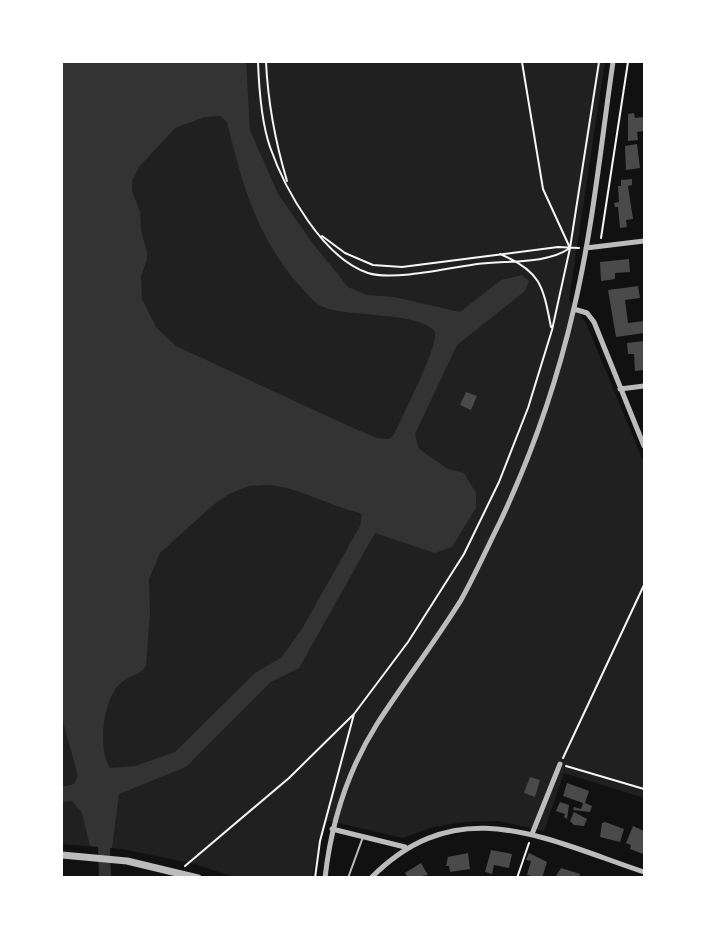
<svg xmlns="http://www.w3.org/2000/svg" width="706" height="939" font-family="Barlow,sans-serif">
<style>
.green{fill:#202020}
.water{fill:#333;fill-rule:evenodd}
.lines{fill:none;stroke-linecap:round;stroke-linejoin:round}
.canal{stroke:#333;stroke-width:12}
.building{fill:#4a4a4a}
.path{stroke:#f5f5f5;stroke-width:2}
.service{stroke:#bcbcbc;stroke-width:2}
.minor{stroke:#bcbcbc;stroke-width:5}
.tertiary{stroke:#bcbcbc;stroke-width:7}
</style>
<rect width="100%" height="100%" fill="#111"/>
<path class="green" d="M62,62H605L569,299L586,323L644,463V798L564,773L544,831L499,821L465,822L433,827L403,838L325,820L312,877H234L195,864L122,849L62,844Z"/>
<path class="water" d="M62,62H246L250,130L278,194L314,245L348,287L367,295L394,297L460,312L501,280L522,275L529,281L525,291L457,345L415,434L419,449L448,469L464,473L476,493V508L452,547L435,553L375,533L299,668L271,682L186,767L119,794L112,848L90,846L82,813L72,801L62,802V787L74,784L78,776L62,718ZM220,116L227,122C243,185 254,232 298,284C305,291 312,301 321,306C345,318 421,311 435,332C438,348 402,416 394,435L389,439L377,438L353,428L176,346L156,327L142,299L141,276L147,259V252L141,230L140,212L132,191V181L139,167L175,128L205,117ZM267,485C300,487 328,506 360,513L362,515L360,526L303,627L282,657L255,673L175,752L135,766L110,768C97,748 103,697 122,682C130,675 140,675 146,666L150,613L149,579L160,553L213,505L229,494L249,486Z"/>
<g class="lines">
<path class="canal" d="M104,847L105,875"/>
</g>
<path class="building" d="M634,113L635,118L644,117V131L637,132L638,140L628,141V114Z
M637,144L640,168L626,170L625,146Z
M632,179V185L628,186L633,219L626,220L627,227L620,228L618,207H615L614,203L619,202L618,186H621V180Z
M629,259L630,272L615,273V279L601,281L600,262Z
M638,286L640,298L625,300L628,323L644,321V333L616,337L608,290Z
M644,341V370L635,371L634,354H628L627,343Z
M466,392L477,396L471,410L460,405Z
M530,777L540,780L535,797L524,793Z
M567,783L589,791L585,803L592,806L590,812L573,810L574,807L581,809L583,803L563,796Z
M560,802L569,805L567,819L564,817L565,814L556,811Z
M574,812L587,819L584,826L574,825L570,821Z
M605,822L624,829L620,842L600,837L602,823Z
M633,826L644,831L643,854L630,849L631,845L626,843Z
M491,850L512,854L509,868L494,865L492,874L485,872Z
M468,853L470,869L450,872L449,866H446L448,857Z
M529,853L547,862L542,878L527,875L531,861L526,860Z
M421,863L428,875L408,878L405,873Z
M561,868L580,874L579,878H557L556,876Z"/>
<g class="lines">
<path class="path" d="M258,62C259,89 261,121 270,147C285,190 323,258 368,273C392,281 450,268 477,264C506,260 545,265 570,248L543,189L522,62
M266,62C268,103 275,141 287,181
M322,236L345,253L373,265L402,267L558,247L579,248
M601,238L628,62
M500,254C541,271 543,286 551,327
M563,758L644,585
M566,766L644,789
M185,866L289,778L354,714L408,642L464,554L499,482L528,408L552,330L570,248L599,62
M315,878L320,841L354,714
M517,878L529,843"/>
<path class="service" d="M348,878L363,837"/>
<path class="minor" d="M586,248L644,241
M574,309L587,313L594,322L644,446
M620,389L644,386
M332,829L405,847
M532,834L560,764
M325,878C331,824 348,770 377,724C404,682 435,642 461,600C475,575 487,548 500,522C532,454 557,382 574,308C593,227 601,144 613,62
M371,878C458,790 545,839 644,872"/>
<path class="tertiary" d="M62,855L127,861L198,878"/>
</g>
<rect width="706" height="939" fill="none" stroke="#ffffff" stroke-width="126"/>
</svg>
